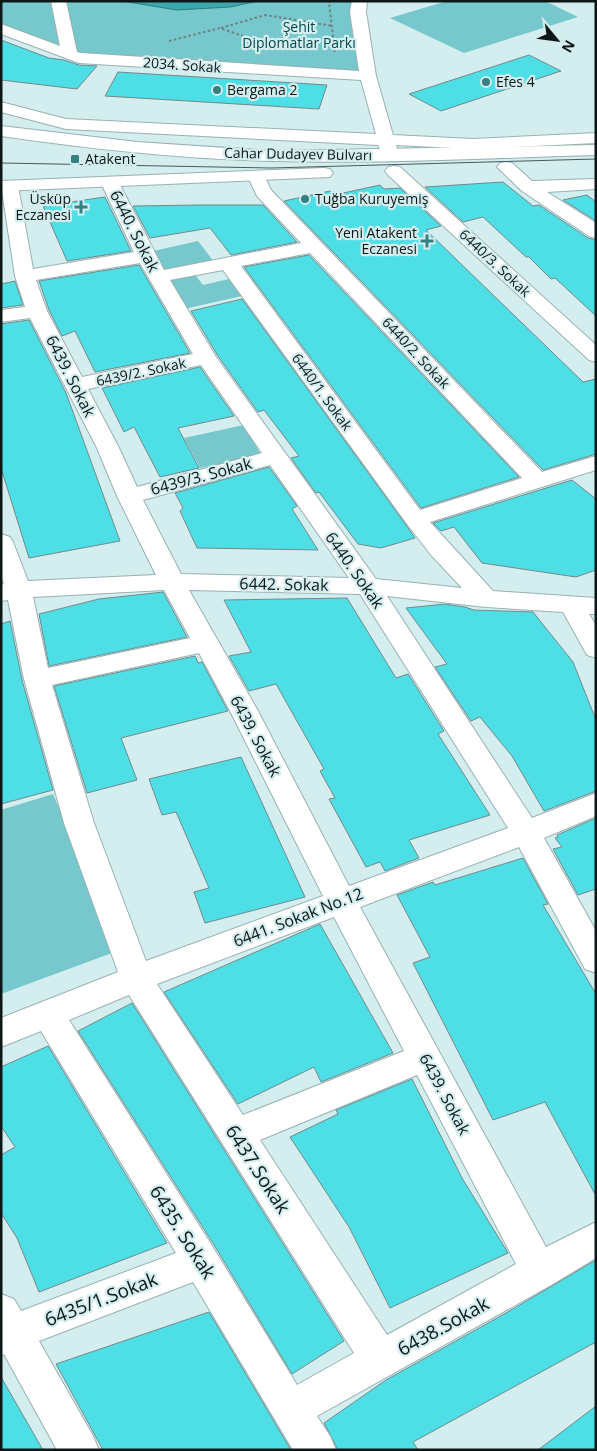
<svg xmlns="http://www.w3.org/2000/svg" width="597" height="1451" font-family="'Open Sans',sans-serif">
<style>
.green{fill:#76c8cc}
.water{fill:#3ba9ad;stroke:#2e7d80}
.building{fill:#4edfe6;stroke:#72898a}
.lines{fill:none;stroke-linecap:round;stroke-linejoin:round}
.minor-casing{stroke:#98b1b2;stroke-width:2}
.major-casing{stroke:#98b1b2;stroke-width:2}
.path{stroke:#6f8081;stroke-width:2;stroke-dasharray:2.5 2.5;stroke-linecap:butt}
.minor{fill:#fff;fill-rule:evenodd}
.major{fill:#fff;fill-rule:evenodd}
.tram{stroke:#4b5959;stroke-width:1}
.poi-dot{fill:#367f82;stroke:#d4eeef;stroke-width:2}
.labels{text-anchor:middle;stroke-width:4.5;stroke-linejoin:round;paint-order:stroke}
.far-park-label{font-size:14px;fill:#02474a;stroke:#d4eeef}
.far-street-label{font-size:14px;fill:#0e1717;stroke:#d4eeef}
.far-poi-label{font-size:14px;fill:#0e1717;stroke:#d4eeef;text-anchor:start}
.street-label{font-size:16px;fill:#0e1717;stroke:#d4eeef}
.near-street-label{font-size:19px;fill:#0e1717;stroke:#d4eeef}
</style>
<rect width="100%" height="100%" fill="#d4eeef"/>
<path class="green" d="M1,1H354L364,73L78,56L1,27Z
M447,1H545L578,17L464,53L390,18Z
M198,241L214,262L163,273L149,252Z
M193,272L203,285L229,279L242,296L184,309L161,279Z
M244,425L261,455L200,468L184,438Z
M53,794L120,950L1,994V810Z"/>
<path class="water" d="M122,1H258L230,7L177,10Z"/>
<path class="building" d="M1,40L49,58L64,60L79,65L97,66L77,89L1,80Z
M529,55L561,71L441,111L409,94Z
M118,72L327,85L319,109L105,96Z
M503,182L533,206L539,205L588,238L596,240V316L555,278L551,279L529,257H526L483,217L463,222L425,187Z
M380,185L384,189L400,188L441,226L426,230L583,382L596,379V454L543,470L284,201L330,191L334,195Z
M587,195L596,202V221L563,200Z
M105,197L131,251L67,261L43,206Z
M197,205H263L297,242L231,255L210,228L150,238L133,206Z
M309,255L519,477L421,508L244,267Z
M139,265L190,353L95,372L75,331L62,336L49,310L39,281Z
M15,281L23,305L1,308V284Z
M242,299L406,525L415,538L381,548L358,544L319,492L316,493L291,458L299,456L264,410L258,412L218,356L191,311Z
M29,320L66,393L120,541L29,558L1,468V324Z
M200,367L234,416L178,428L199,468L160,477L134,427L124,432L102,388Z
M269,467L297,506L292,509L318,550L197,548L180,511L183,508L175,493Z
M572,480L596,499V570L576,577L482,563L454,527L441,531L433,523Z
M163,592L187,637L49,666L39,614L99,599Z
M347,598L396,678L408,674L444,731L438,734L490,815L409,840L419,858L385,871L380,862L366,867L329,799L335,798L320,771L324,769L276,684L249,691L229,656L251,652L224,600Z
M445,604L465,607L474,610L533,612L573,662L596,720V791L544,811L512,756L480,717L471,721L435,667L447,664L406,608Z
M10,621L22,680L53,790L1,804V624Z
M195,656L198,663L202,662L228,711L121,738L137,780L87,793L54,686Z
M241,757L305,897L205,923L194,892L209,888L176,812L162,815L149,779Z
M596,818V889L578,895L553,849L562,847L555,838L558,837L557,835Z
M523,858L548,904L543,905L596,994V1196L545,1102L493,1120L413,963L430,957L397,895L433,882L435,885Z
M320,924L393,1053L321,1082L314,1067L238,1104L164,992Z
M132,1003L344,1341L292,1374L216,1248L78,1031Z
M48,1046L167,1243L39,1292L17,1238L1,1213V1155L15,1147L1,1126V1067Z
M412,1079L462,1178L508,1253L390,1308L349,1227L290,1137L338,1114L336,1110Z
M596,1260V1342L413,1442L418,1450H338L324,1423L386,1380L506,1313Z
M209,1312L291,1450H103L56,1364Z
M1,1377L43,1450H1Z
M596,1406V1450H538Z"/>
<g class="lines">
<g class="minor-casing">
<path id="minor" d="M51,1H66L77,52L81,53L359,71L350,12L352,1H367L366,12L376,76L393,135L473,139L596,133V143L473,149L396,145L399,155L396,159L390,160L384,159L378,145L66,129L1,112V102L66,119L376,134L361,80L79,63L1,34V24L60,46Z
M506,162L512,163L532,181L596,179V189L547,192L596,223V238L589,236L522,191L497,167L500,163Z
M394,166L400,167L596,345V362L589,360L388,175L385,171L388,167Z
M257,172L263,173L271,190L542,472L596,456V470L430,522L493,591L596,598V614H589L596,625V658L587,655L563,612L486,607L387,596L532,818L596,793V816L544,838L596,931V973L585,969L519,847L360,907L546,1247L596,1222V1258L553,1284L317,1416L330,1436L336,1450H293L193,1282L39,1341L93,1436L99,1450H57L4,1354L1,1356V1294L14,1299L21,1311L176,1253L41,1031L1,1047V1018L118,972L64,823L24,679L8,600L1,601V585L4,584L1,576V534L10,537L13,542L28,581L156,575L117,496L97,448L30,318L1,322V310L25,307L15,276L1,184L9,181L15,182L18,186L33,269L134,252L101,183L104,179L110,178L116,179L119,183L164,270L301,243L257,196L248,177L251,173ZM310,253L522,478L420,510L241,266ZM140,263L193,354L82,377L47,311L36,280ZM223,270L407,524L431,555L462,588L376,579L216,357L170,280ZM201,365L262,453L137,487L119,448L88,389ZM270,465L349,578L181,574L143,500ZM164,590L190,638L48,668L33,597ZM189,590L360,594L508,828L349,886L258,711ZM199,653L230,711L323,896L146,961L94,823L52,685ZM334,917L404,1051L243,1115L157,984ZM129,995L354,1353L297,1385L214,1249L69,1020ZM417,1075L516,1264L387,1335L260,1140Z"/>
</g>
<g class="major-casing">
<path id="major" d="M1,126L137,142L273,151L596,145V155C489,158 380,164 273,161C183,159 91,149 1,136Z
M324,168L330,169L333,173L330,177L1,191V181Z"/>
</g>
<path class="path" d="M331,1L329,2L335,54
M221,28L265,15L333,26
M169,41L220,28L278,48"/>
<use href="#minor" class="minor"/>
<use href="#major" class="major"/>
<path class="tram" d="M1,163L271,168L596,159"/>
</g>
<g class="poi-dot">
<circle cx="486" cy="82" r="5"/>
<circle cx="217" cy="90" r="5"/>
<rect x="70" y="154" width="10" height="10" rx="2.5"/>
<circle cx="305" cy="199" r="5"/>
<path d="M78.5 199.5h5v5h5v5h-5v5h-5v-5h-5v-5h5z"/>
<path d="M424.5 233.5h5v5h5v5h-5v5h-5v-5h-5v-5h5z"/>
</g>
<g class="labels">
<g class="far-park-label">
<text x="299" y="32">Şehit<tspan x="299" dy="16">Diplomatlar Parkı</tspan></text>
</g>
<g class="far-street-label">
<text transform="translate(182 65) rotate(4)" y="5">2034. Sokak</text>
<text transform="translate(298 154) rotate(1)" y="5">Cahar Dudayev Bulvarı</text>
<text transform="translate(495 263) rotate(43)" y="5">6440/3. Sokak</text>
<text transform="translate(416 353) rotate(47)" y="5">6440/2. Sokak</text>
<text transform="translate(141 372) rotate(-12)" y="5">6439/2. Sokak</text>
<text transform="translate(322 392) rotate(54)" y="5">6440/1. Sokak</text>
</g>
<g class="far-poi-label">
<text x="496" y="87">Efes 4</text>
<text x="227" y="95">Bergama 2</text>
<text x="85" y="164">Atakent</text>
<text x="71" y="204" text-anchor="end">Üsküp<tspan x="71" dy="16">Eczanesi</tspan></text>
<text x="315" y="204">Tuğba Kuruyemiş</text>
<text x="417" y="238" text-anchor="end">Yeni Atakent<tspan x="417" dy="16">Eczanesi</tspan></text>
</g>
<g class="street-label">
<text transform="translate(135 231) rotate(63)" y="6">6440. Sokak</text>
<text transform="translate(71 376) rotate(63)" y="6">6439. Sokak</text>
<text transform="translate(201 476) rotate(-15)" y="6">6439/3. Sokak</text>
<text transform="translate(355 570) rotate(55)" y="6">6440. Sokak</text>
<text transform="translate(284 584) rotate(1)" y="6">6442. Sokak</text>
<text transform="translate(256 736) rotate(62)" y="6">6439. Sokak</text>
<text transform="translate(298 917) rotate(-21)" y="6">6441. Sokak No.12</text>
<text transform="translate(445 1094) rotate(62)" y="6">6439. Sokak</text>
</g>
<g class="near-street-label">
<text transform="translate(258 1169) rotate(57)" y="7">6437.Sokak</text>
<text transform="translate(183 1232) rotate(58)" y="7">6435. Sokak</text>
<text transform="translate(101 1299) rotate(-21)" y="7">6435/1.Sokak</text>
<text transform="translate(443 1326) rotate(-29)" y="7">6438.Sokak</text>
</g>
</g>
<rect width="597" height="1451" fill="none" stroke="#0e1717" stroke-width="5"/>
<g transform="translate(557 40) rotate(119)" stroke="#d4eeef" stroke-width="4" paint-order="stroke">
<path d="M0-4L9 19L0 12L-9 19Z" fill="#0e1717"/>
<text y="-8" font-size="14" font-weight="bold" text-anchor="middle" fill="#0e1717">N</text>
</g>
</svg>
